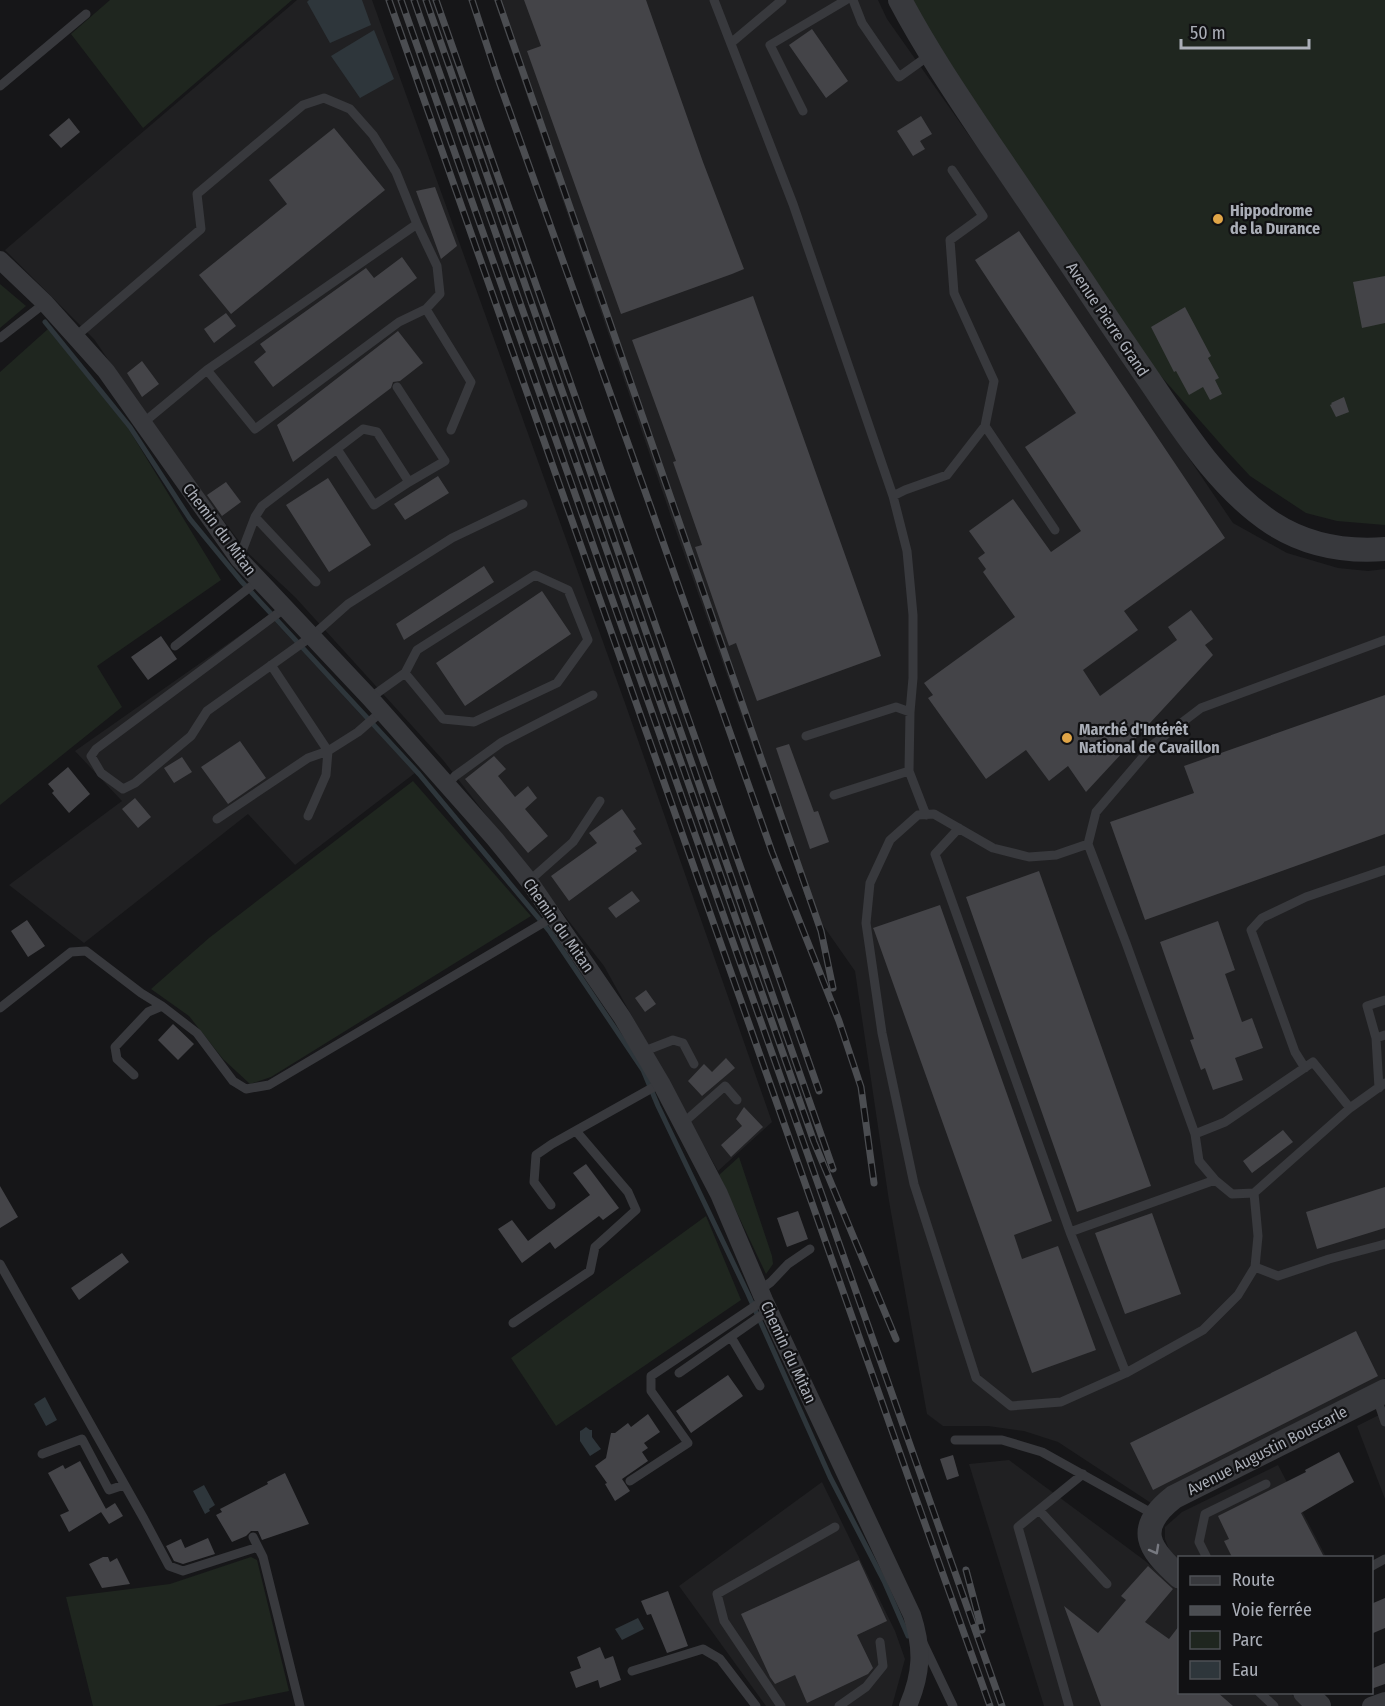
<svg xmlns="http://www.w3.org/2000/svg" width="1385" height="1706" font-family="'Fira Sans Condensed',sans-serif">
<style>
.built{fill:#202022}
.green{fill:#1f261f}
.water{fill:#2e363b}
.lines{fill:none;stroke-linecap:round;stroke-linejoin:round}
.stream{stroke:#2e363b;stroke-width:5}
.building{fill:#444448}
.service{stroke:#38393d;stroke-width:9}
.minor{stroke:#38393d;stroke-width:18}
.tertiary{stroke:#38393d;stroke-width:24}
.rail-casing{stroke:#4b4d51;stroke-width:7}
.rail{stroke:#111113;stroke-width:4.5;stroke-dasharray:14;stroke-linecap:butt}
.oneway{stroke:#777980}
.poi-dot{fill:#e0a547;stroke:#111113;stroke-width:2}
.labels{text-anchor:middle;stroke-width:4.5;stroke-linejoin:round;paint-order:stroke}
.poi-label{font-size:16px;font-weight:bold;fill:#aaaeb7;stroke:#111113;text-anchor:start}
.street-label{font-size:16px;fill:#aaaeb7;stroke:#111113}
</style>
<rect width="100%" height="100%" fill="#161618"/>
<path class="built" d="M297,0H372L625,703L772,1122L718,1171L604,966L443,760L295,597L249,554L177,460L94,339L5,250Z
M494,0H878L887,19L985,158L1233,523L1287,553L1338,568L1368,571L1385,569V1378L1151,1503L1058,1442L1024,1431L988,1426H943L927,1414L889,1201L855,971L808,904L676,531Z
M269,615L415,773L295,865L248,814L84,943L9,885L122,801L75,751Z
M1385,1412V1499L1357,1426Z
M1009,1460L1144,1560L1179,1591L1180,1692L1290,1693L1304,1706H1044L969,1464Z
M1278,1465L1326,1557L1180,1558L1179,1564L1172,1557L1165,1539V1527L1182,1512Z
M822,1482L895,1631L905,1659L892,1706H766L679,1586Z"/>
<path class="green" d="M110,0H292L143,128L71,34Z
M913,0H1385V525L1337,521L1306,513L1250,476L1224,448L1138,350L966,88L927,27Z
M0,284L26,306L0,328Z
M48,329L128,428L221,580L97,666L122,707L0,805V372Z
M413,781L531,916L271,1077L250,1084L223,1059L189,1016L151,989L209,938Z
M739,1157L772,1256L773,1264L766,1274L719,1175Z
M706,1216L741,1300L556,1426L511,1358Z
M251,1557L257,1560L289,1691L215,1706H93L66,1597L170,1584Z"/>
<path class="water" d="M309,0H362L371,25L330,43L307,2Z
M374,30L394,79L360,98L331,56Z
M45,1397L57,1420L46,1426L34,1404Z
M586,1427L590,1430H592V1437L601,1449L590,1456L580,1441V1431L582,1430Z
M204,1485L215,1505L209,1509L210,1511L205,1514L193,1491Z
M638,1618L644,1629L622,1640L615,1629Z"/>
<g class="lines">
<path class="stream" d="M45,322L130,427L190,519L241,581L419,774L550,932L643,1070L658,1106L748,1294L830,1477L884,1581L908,1636"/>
</g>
<path class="building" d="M524,0H646L703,162L744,269L732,274L621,314L527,51L541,46Z
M812,29L848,81L826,98L789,45Z
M921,116L932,134L920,141L925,149L913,156L897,131Z
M69,118L80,132L61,148L49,135Z
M334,128L385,190L231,314L199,275L287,204L269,180Z
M435,187L457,246L441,259L416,191Z
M1019,231L1225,538L1124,611L1138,630L1083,670L1100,696L1177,640L1168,627L1191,610L1213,639L1205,645L1213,655L1086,792L1068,766L1049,781L1026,750L986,779L928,698L933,695L924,683L1015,617L983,572L986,569L978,558L985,553L969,531L1013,499L1051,552L1081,531L1025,447L1076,413L975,260Z
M402,257L417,278L273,387L254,362L266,352L260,344L366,268L374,278Z
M1385,276V323L1362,328L1353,282Z
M753,296L881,656L757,701L736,643L729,646L695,547L702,545L673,462L676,461L632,340Z
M1185,307L1211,356L1208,358L1219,378L1215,380L1222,394L1210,400L1203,387L1189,395L1176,371L1174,372L1151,327Z
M226,313L236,326L214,343L204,329Z
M398,331L423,363L400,381L393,382L391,388L293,462L277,425Z
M142,361L159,384L142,397L127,373Z
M1344,397L1349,412L1336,417L1330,405L1332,404L1331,403Z
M438,476L449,493L405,520L394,504Z
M328,478L371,545L329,572L286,505Z
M226,482L241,502L222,516L207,495Z
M484,566L494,582L404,640L396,624Z
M542,591L571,634L465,706L436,663Z
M161,636L177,659L148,680L131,657Z
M1385,695V834L1145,920L1110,822L1194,793L1184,766Z
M240,741L266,778L228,804L201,767Z
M789,744L814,812L818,811L829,842L810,849L776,748Z
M494,756L506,769L498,776L515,797L528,786L537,798L525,809L548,836L528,853L465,779Z
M182,757L192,772L174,783L164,768Z
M68,767L90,794L69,813L52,793L54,791L48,784Z
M135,798L151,817L138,828L122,809Z
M622,809L636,829L633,831L642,844L635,848L637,851L569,901L551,876L597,843L589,833Z
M1039,871L1151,1186L1077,1212L966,897Z
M632,891L640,901L616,918L608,908Z
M940,905L1052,1221L1014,1235L1022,1259L1058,1246L1096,1350L1032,1373L874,930L873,928Z
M27,920L45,946L28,957L11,931Z
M1218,921L1235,970L1225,974L1242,1022L1252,1018L1263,1048L1235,1058L1243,1080L1213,1090L1205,1068L1201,1070L1190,1040L1194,1039L1160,942Z
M646,990L656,1004L645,1012L635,998Z
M173,1024L194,1044L178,1060L158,1040Z
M726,1058L735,1068L702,1096L688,1081L704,1064L712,1072Z
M744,1107L763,1127L731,1157L721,1145L742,1126L736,1119Z
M1283,1130L1293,1142L1252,1173L1243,1161Z
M586,1164L619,1208L603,1220L599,1216L555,1249L550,1242L522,1263L498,1229L512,1220L528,1241L590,1195L573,1173Z
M0,1186L18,1217L0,1228Z
M1385,1187V1228L1317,1249L1306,1212Z
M798,1211L808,1239L787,1247L777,1218Z
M1152,1213L1181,1294L1125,1314L1095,1233Z
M122,1253L129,1262L79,1300L71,1288Z
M1356,1331L1378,1376L1153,1490L1130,1443Z
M728,1375L743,1396L691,1433L676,1411Z
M648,1414L660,1432L644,1443L648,1448L642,1452L648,1461L622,1479L630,1491L615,1501L605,1484L607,1483L595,1466L606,1458L611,1433H615L628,1423L631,1427Z
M1339,1452L1354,1482L1301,1513L1324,1557H1232L1224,1541L1229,1539L1218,1516L1306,1472L1305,1470Z
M953,1455L959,1476L947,1480L940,1459Z
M80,1461L106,1509L69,1532L60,1515L69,1511L48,1473L63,1465L65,1469Z
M285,1473L309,1524L262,1540L258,1531H251L246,1536L232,1542L216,1515L222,1512L220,1509L268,1484L267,1482Z
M115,1503L123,1516L109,1524L101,1512Z
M208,1538L215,1554L183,1564L174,1561L166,1546L181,1539L185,1548Z
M103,1557H108L110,1562L117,1558L130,1584L102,1588L89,1564Z
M859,1560L887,1621L857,1635L873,1668L868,1674L807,1703L795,1675L775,1684L770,1677L741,1614Z
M1148,1566L1173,1589L1145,1622L1169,1639L1179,1626V1692H1217L1233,1706H1101L1064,1606L1098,1633L1126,1600L1121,1596Z
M668,1591L688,1646L667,1653L651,1614L647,1615L641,1601Z
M1385,1598V1628L1371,1634V1604Z
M600,1647L605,1659L613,1656L621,1680L600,1688L598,1680L576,1688L570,1672L581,1668L577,1657Z
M1385,1663V1684L1371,1689V1669Z"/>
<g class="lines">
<path class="service" d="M714,0L793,204L893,496L907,551L913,615V678L910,712L909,771L926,815
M853,0L862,23L899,77L931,54
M731,43L782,0
M0,86L86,14
M803,111L770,45L846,0
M426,309L471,382L451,430
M75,337L201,229L197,194L303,105L324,98L350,109L373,135L396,172L417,224L437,266L440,294L426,309L399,322L255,429L207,370
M0,338L45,303
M397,387L445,461L409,482
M143,423L207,370L417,224
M985,426L1055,530
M893,496L905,490L947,475L985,426L994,381L954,293L950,240L983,216L952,170
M255,517L316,582
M239,559L255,517L262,506L363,429L377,432L409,482L374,505L337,449
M285,608L96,749L91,756L101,773L123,789L135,783L191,736L207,711L312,636L348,604L452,538L523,504
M175,646L259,580
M271,665L328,751L358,732L382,711
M370,698L405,673L443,719L474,722L557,683L588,640L568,590L535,575L417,650L405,673
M806,736L896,707L910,712
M448,784L455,776L502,742L593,695
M834,795L909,771
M217,819L308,758L328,751L326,775L308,816
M959,828L935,854L1070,1232L1215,1180
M1088,844L1096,812L1155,743L1201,708L1385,640
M529,881L573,842L600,801
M0,1008L71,952L86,951L141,993L162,1006L197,1033L233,1081L246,1089L269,1085L553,917
M1376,1038L1367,1006L1385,1000
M642,1052L673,1040L683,1043L694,1064
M1305,1068L1295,1052L1251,930L1262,918L1306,897L1385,870
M134,1075L117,1059L115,1047L148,1012L162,1006
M1379,1088L1376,1038L1385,1035
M682,1124L725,1086L737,1100
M1195,1134L1225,1122L1313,1062L1350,1108
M1254,1193L1258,1236L1255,1267L1238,1295L1203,1330L1126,1373L1061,1402L1011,1406L976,1378L914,1184L882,1033L866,923L870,883L890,840L918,815L934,814L993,848L1029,857L1056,855L1088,844L1126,943L1195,1134L1199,1161L1215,1180L1232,1194L1254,1193L1350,1108L1385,1083
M551,1205L534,1182L536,1155L552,1144L661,1083
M1070,1232L1126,1373
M0,1264L144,1519L169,1566L183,1571L258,1547
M1255,1267L1278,1276L1329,1259L1385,1244
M760,1290L771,1282L788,1264L810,1249
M513,1323L590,1271L595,1247L636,1210L628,1192L576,1131
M731,1337L760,1386
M679,1373L769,1310
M1377,1398L1385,1422
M955,1440H1002L1042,1452L1155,1515
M42,1454L82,1439L109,1490L124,1485
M630,1481L688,1443L651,1391V1376L764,1300
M1039,1510L1107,1584
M253,1537L263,1557L300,1706
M1207,1558L1199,1542L1205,1514L1266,1484
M1372,1566L1385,1559
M923,1643L953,1706
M632,1671L703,1649L720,1659L756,1706
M1259,1692L1274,1706
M781,1706L724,1621L717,1594L835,1527
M839,1706L866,1687L883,1666L880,1642
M1069,1706L1018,1527L1083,1474"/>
<path class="minor" d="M0,260L45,303L106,371L239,559L370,698L495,839L529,881L622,1017L661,1083L719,1194L764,1300L912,1615C923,1649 922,1673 908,1706
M1371,1706L1385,1701"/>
<path class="tertiary" d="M900,0C927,51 959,98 991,146C1022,191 1052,236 1083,282C1106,317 1130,352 1154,387C1187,436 1222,490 1272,523C1306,545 1346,552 1385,549
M1180,1577C1148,1549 1134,1528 1174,1497L1385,1391
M1305,1692L1319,1706"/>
<g class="rail-casing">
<path id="rail" d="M389,0L909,1479L990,1706
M401,0L1002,1706
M414,0L814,1142L896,1339
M426,0L833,1169
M436,0L819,1091
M472,0L497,76L651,508L772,852L839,1021L861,1087L874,1183
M498,0L821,931L833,988
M966,1570L982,1630"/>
</g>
<use href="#rail" class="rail"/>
</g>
<defs><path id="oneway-chevron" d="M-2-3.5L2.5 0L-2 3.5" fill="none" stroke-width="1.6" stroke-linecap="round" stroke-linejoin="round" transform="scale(1.5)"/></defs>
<use class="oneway" href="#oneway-chevron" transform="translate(1155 1550) rotate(61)"/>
<g class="poi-dot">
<circle cx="1218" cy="219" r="6"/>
<circle cx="1067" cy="738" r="6"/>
</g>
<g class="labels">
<g class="poi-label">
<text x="1230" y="216">Hippodrome<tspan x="1230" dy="18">de la Durance</tspan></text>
<text x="1079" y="735">Marché d'Intérêt<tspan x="1079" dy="18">National de Cavaillon</tspan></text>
</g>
<g class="street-label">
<text transform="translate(1108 319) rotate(56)" y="6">Avenue Pierre Grand</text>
<text transform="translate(220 529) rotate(53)" y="6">Chemin du Mitan</text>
<text transform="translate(559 925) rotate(55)" y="6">Chemin du Mitan</text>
<text transform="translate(789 1352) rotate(65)" y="6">Chemin du Mitan</text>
<text transform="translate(1267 1450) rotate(-27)" y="6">Avenue Augustin Bouscarle</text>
</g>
</g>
<rect x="1178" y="1556" width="195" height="138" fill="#111113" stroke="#4e5055" stroke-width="1.5"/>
<rect x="1190" y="1576" width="30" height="9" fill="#38393d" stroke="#4e5055" stroke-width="1.5"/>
<text x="1232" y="1586" font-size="18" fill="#aaaeb7">Route</text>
<rect x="1190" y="1606" width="30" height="9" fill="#4b4d51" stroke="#4e5055" stroke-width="1.5"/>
<text x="1232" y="1616" font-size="18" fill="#aaaeb7">Voie ferrée</text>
<rect x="1190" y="1631" width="30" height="18" fill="#1f261f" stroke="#4e5055" stroke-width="1.5"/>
<text x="1232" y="1646" font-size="18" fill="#aaaeb7">Parc</text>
<rect x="1190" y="1661" width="30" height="18" fill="#2e363b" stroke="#4e5055" stroke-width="1.5"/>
<text x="1232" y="1676" font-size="18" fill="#aaaeb7">Eau</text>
<path d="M1181 39v9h128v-9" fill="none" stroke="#aaaeb7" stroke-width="3"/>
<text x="1190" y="39" font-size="18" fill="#aaaeb7" stroke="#111113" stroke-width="4.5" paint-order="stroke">50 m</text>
</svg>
